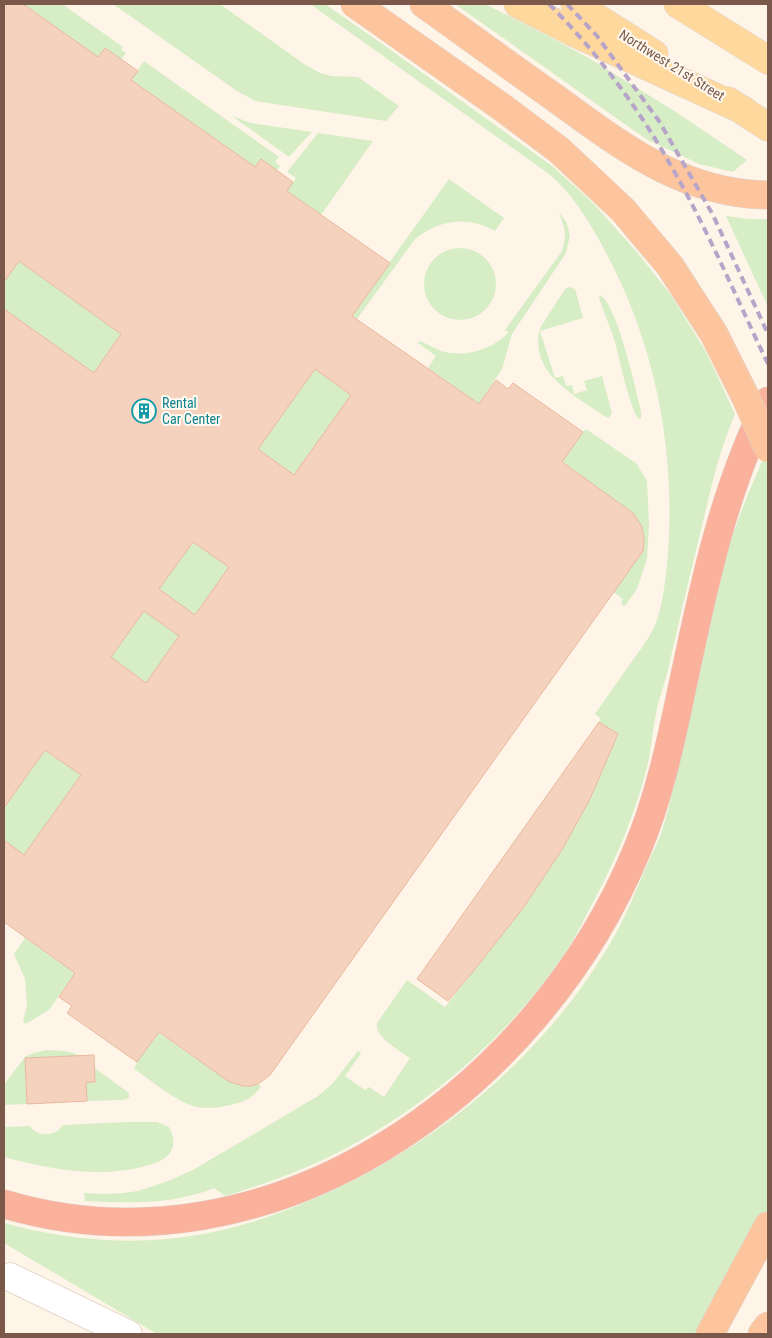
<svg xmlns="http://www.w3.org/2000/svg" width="772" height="1338" font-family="'Roboto Condensed',sans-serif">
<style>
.green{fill:#d6edc5}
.building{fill:#f5d2be;stroke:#e9b89d;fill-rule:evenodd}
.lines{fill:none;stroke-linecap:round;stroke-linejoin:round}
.tertiary-casing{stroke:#d1bbac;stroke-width:29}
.primary-casing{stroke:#dcd4d0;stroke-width:29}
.trunk-casing{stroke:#dcd4d0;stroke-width:29}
.motorway-casing{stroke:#dcd4d0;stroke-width:29}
.tertiary{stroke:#fff;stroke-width:28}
.primary{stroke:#ffd89e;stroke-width:28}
.trunk{stroke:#fdc59d;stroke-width:28}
.motorway{stroke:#fbb29c;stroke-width:28}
.rail{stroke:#b7a4c9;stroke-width:4;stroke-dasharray:8 5;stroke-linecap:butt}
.trunk-bridge-casing{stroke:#dcd4d0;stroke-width:29;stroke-linecap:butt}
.trunk-bridge{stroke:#fdc59d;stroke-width:28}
.labels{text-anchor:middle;stroke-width:4;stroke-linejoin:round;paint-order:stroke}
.street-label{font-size:14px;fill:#7a594a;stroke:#fff9f0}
.culture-label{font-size:14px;fill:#0d838f;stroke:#fff9f0;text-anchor:start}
</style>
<rect width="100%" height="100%" fill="#fef5e8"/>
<path class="green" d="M23,4H62L123,47L121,49L126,53L121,60L105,48L98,57Z
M113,4H220L304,64L320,73L331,76L358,77L399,106L386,121L255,101L237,91Z
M310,4H325L388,48L552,166L593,203L636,251L671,295L706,352L735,414C718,454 709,496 699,539C688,582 678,626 668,670C665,683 660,695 657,708C653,726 652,745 648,763C637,809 618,855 596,897C586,915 578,933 567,950C511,1034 430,1105 341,1151C304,1170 265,1184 225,1196L214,1188C173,1205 129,1203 85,1201L84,1193L104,1194L123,1193L138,1191L168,1181L193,1170L318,1096L332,1084L358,1051L361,1053L360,1055L345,1076L365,1090L369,1087L384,1097L410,1058C399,1050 374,1037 377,1023L407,980L445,1007L523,908L590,799L618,735L599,722L601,719L595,714C605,700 615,685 625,671C637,654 650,639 657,620C664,598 666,575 668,553C676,444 653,335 599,240C585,215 571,193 549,174Z
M455,4H485L542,33L587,57L676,112L747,160L733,172L699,164L646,139Z
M144,61L279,157L275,162L280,166L277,170L261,159L255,167L131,80Z
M232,116L251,123L312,132L289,157Z
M318,133L373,141L321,215L287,191L296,178L287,172Z
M449,179L504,218L495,231C467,215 439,220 415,239L357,319L352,315Z
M559,213L566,221L570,235L566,253L512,334L502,369L479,404L428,368L436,356L418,343L420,341C427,344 434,348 441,351C465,358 492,350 509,332L505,330L562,251C567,234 565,229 559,213Z
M726,216L749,219H768V307Z
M424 284a36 36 0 1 1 72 0a36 36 0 1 1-72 0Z
M19,261L121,334L94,373L4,309V282Z
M569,287L575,289L583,318L540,331L555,378L563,376L566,386L572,385L574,394L587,390L584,381L602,376L612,413L609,418L604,416C576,396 531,375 539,332C541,324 560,298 565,289Z
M600,295C617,304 636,390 641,411V418L639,419C630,410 619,357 615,342C610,327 604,312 599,298Z
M315,369L351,395L294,475L258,449Z
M586,429L637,464L647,481L649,524L647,559L637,589L625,606L621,604L623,599L613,592L643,551L644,539L642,527L633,513L562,462L583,432Z
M768,448V1208L760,1227L697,1334H157L4,1243V1223C60,1238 118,1245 176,1238C213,1234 250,1224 284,1211C420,1160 545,1061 616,933C628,911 637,888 647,865C651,856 656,846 660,837C668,813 673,789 679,765C696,696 709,627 726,559C736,520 752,484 768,448Z
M193,542L229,567L195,615L159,589Z
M144,611L179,636L146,683L111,657Z
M45,750L81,775L24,855L4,840V808Z
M25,938L75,973L49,1010L26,1024L23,1022L27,1005L25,979L14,954Z
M159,1033L228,1081L243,1086L258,1084L261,1087C258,1091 254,1095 250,1098C238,1105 211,1110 197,1107C176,1102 152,1081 134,1069L137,1062Z
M46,1050L65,1051L74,1053L129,1093V1098L123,1100L87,1101L86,1082L75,1064V1056L26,1058L27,1104L4,1105V1085L11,1075L26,1056L34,1053Z
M126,1122H157L169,1127C178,1143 173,1157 155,1163C107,1180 52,1170 4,1157V1127L30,1126C38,1138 56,1136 63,1125Z"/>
<path class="building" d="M4,4H23L98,57L105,48L138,71L131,80L255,167L261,159L293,182L287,191L390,263L352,316L479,404L496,380L508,389L513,383L583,432L562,462L633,513L642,527L644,539L643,551L270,1075L258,1084L251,1086H243L228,1081L159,1032L137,1062L67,1013L72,1006L59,997L75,973L4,922V840L24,855L81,775L45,750L4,808V309L94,373L121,334L19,261L4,282ZM315,369L351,395L294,475L258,449ZM193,542L229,567L195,615L159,589ZM144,611L179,636L146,683L111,657Z
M599,722L618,734L590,799L563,848L523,908L476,968L448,1001L417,979Z
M94,1055L95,1082H86L87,1101L27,1104L25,1058Z"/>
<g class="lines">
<g class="tertiary-casing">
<path id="tertiary" d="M10,1277L128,1334"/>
</g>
<g class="primary-casing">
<path id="primary" d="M518,4L575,33L743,110
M575,4L654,54
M678,4L768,60
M728,101L768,127"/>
</g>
<g class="trunk-casing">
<path id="trunk" d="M355,4L503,108L559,150L623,210L670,266
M424,4C466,34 508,65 551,95C619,144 680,194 768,195
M710,1334L768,1226
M762,1334L768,1326"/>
</g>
<g class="motorway-casing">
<path id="motorway" d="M4,1204C270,1283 538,1091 637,850C660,796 672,736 684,679C704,584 724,489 768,401"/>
</g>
<use href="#tertiary" class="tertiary"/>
<use href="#primary" class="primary"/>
<use href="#trunk" class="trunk"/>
<use href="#motorway" class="motorway"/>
<path class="rail" d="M549,4C596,51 637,106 670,164C707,228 736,297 768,364
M567,4L597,36L659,121L713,215L768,334"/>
<g class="trunk-bridge-casing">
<path id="trunk-bridge" d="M670,266L714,334L746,398L768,448"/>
</g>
<use href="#trunk-bridge" class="trunk-bridge"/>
</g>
<defs>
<g id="building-ring" transform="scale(1.25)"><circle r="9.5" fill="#fff9f0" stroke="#0f9aa8" stroke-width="1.5"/><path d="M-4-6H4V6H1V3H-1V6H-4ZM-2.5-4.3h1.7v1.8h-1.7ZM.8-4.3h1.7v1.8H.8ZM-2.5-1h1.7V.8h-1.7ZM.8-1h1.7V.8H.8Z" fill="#0f9aa8"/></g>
</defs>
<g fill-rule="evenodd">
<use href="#building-ring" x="144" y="411"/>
</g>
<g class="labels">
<g class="street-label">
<text transform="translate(672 65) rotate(32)" y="5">Northwest 21st Street</text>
</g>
<g class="culture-label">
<text x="162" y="408">Rental<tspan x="162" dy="16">Car Center</tspan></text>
</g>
</g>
<rect width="772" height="1338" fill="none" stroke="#7a594a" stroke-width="10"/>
</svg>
